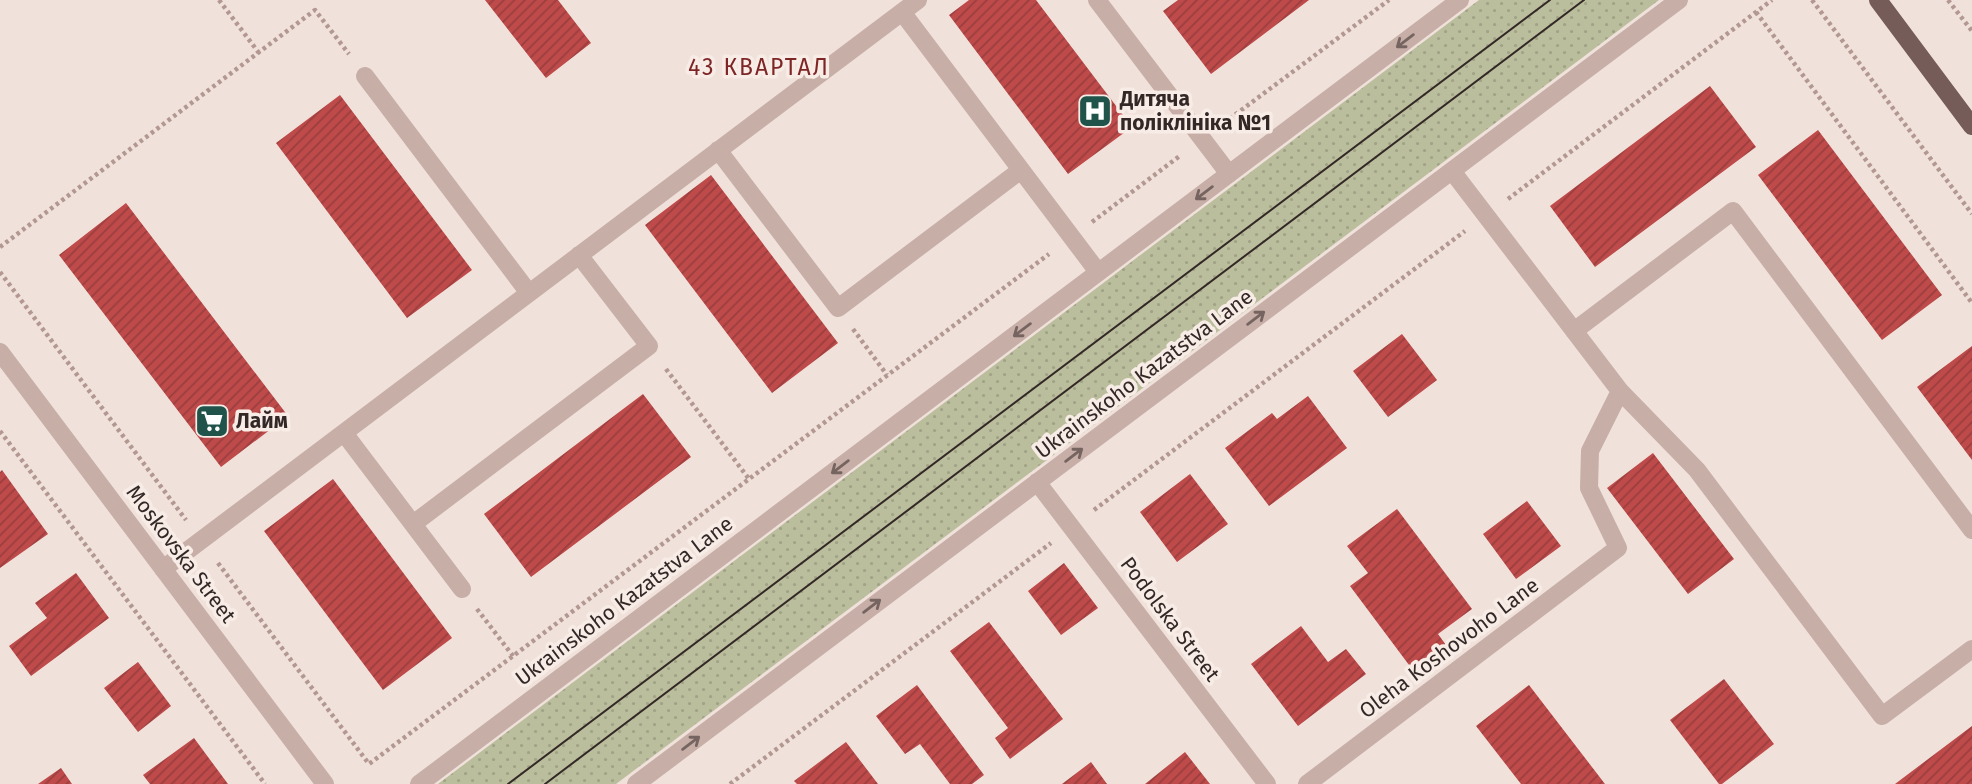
<svg xmlns="http://www.w3.org/2000/svg" width="1972" height="784" font-family="'Fira Sans',sans-serif">
<style>
.grass{fill:url(#grass-dots)}
.building{fill:url(#building-hatch)}
.lines{fill:none;stroke-linecap:round;stroke-linejoin:round}
.path{stroke:#b39892;stroke-width:4.5;stroke-dasharray:3.5 3.5;stroke-linecap:butt}
.minor{stroke:#c7aea7;stroke-width:18}
.major{stroke:#755c59;stroke-width:18}
.tram{stroke:#342827;stroke-width:2}
.oneway{stroke:#766461}
.labels{text-anchor:middle;stroke-width:7;stroke-linejoin:round;paint-order:stroke}
.poi-label{font-size:21px;font-weight:bold;fill:#342827;stroke:#f8ece6;text-anchor:start}
.street-label{font-size:21px;fill:#342827;stroke:#f8ece6}
.neighbourhood-label{font-size:23px;letter-spacing:2px;fill:#7e2626;stroke:#f8ece6}
</style>
<defs>
<pattern id="grass-dots" width="8" height="8" patternUnits="userSpaceOnUse" patternTransform="scale(1.75)"><rect width="8" height="8" fill="#babe9c"/><path d="M2 2h.1M6 6h.1" fill="none" stroke="#a0a386" stroke-width="1.8" stroke-linecap="round"/></pattern>
<pattern id="building-hatch" width="6" height="6" patternUnits="userSpaceOnUse" patternTransform="scale(1.75)"><rect width="6" height="6" fill="#be4a4a"/><path d="M-1 1l2-2M0 6l6-6M5 7l2-2" fill="none" stroke="#9b3e3e"/></pattern>
</defs>
<rect width="100%" height="100%" fill="#f0e1db"/>
<path class="grass" d="M1479,0H1659L616,784H438Z"/>
<path class="building" d="M485,0H558L591,43L546,78Z
M969,0H1036L1132,127L1068,174L949,15Z
M1178,0H1309L1211,74L1163,11Z
M1710,86L1756,147L1595,267L1550,206Z
M340,95L472,270L407,318L276,143Z
M1818,130L1942,295L1882,340L1758,175Z
M711,175L838,343L772,393L645,225Z
M126,203L288,416L221,467L59,255Z
M1402,334L1437,380L1388,417L1353,371Z
M1972,346V460L1917,387Z
M643,394L691,457L531,577L484,514Z
M1308,396L1347,448L1269,506L1225,448L1272,413L1277,419Z
M1653,453L1734,559L1688,594L1607,488Z
M2,470L48,534L0,568V472Z
M1190,474L1228,524L1177,562L1140,512Z
M333,479L452,638L383,690L264,531Z
M1527,501L1561,546L1516,579L1483,534Z
M1397,509L1472,609L1438,634L1446,645L1412,669L1350,586L1368,573L1347,546Z
M1064,563L1098,608L1061,635L1028,591Z
M76,573L109,618L31,676L9,646L47,618L35,603Z
M989,622L1063,719L1010,759L995,738L1008,728L950,651Z
M1301,626L1328,662L1346,649L1366,674L1298,726L1251,664Z
M138,662L171,706L138,732L104,688Z
M1724,679L1774,744L1722,784H1719L1670,720Z
M917,685L984,775L972,784H950L920,744L905,754L876,716Z
M1529,685L1605,784H1521L1476,726Z
M1972,726V784H1895Z
M194,738L228,784H150L143,775Z
M846,742L878,784H797L794,781Z
M1185,752L1210,784H1145Z
M1091,762L1107,784H1062Z
M61,768L72,784H38Z"/>
<g class="lines">
<path class="path" d="M219,0L259,53
M1812,0L1972,214
M1948,0L1972,31
M1756,12L1972,303
M1224,123L1389,0
M1508,199L1772,0
M1092,222L1181,155
M0,247L315,10L349,54
M0,272L186,520
M853,329L887,375
M666,369L749,479
M0,431L265,784
M1094,510L1465,231
M218,563L369,764L1049,254
M477,609L513,656
M730,784L1051,543"/>
<path class="minor" d="M1097,0L1229,174
M902,12L1098,272
M365,76L529,293
M718,150L838,308L1021,170
M1452,171L1620,391L1697,470L1882,716L1972,649
M1574,331L1733,211L1972,530
M0,352L325,784
M344,433L462,589
M1037,482L1267,784
M413,524L649,346L579,255
M163,569L918,0
M419,784L1460,0
M636,784L1679,0
M1307,784L1618,548L1589,488L1590,451L1620,391"/>
<path class="major" d="M1878,0L1972,126"/>
<path class="tram" d="M508,784L1550,0
M545,784L1584,0"/>
</g>
<defs><path id="oneway-shaft" d="M-6 0H5M1.5-3L5.5 0L1.5 3" fill="none" stroke-width="1.6" stroke-linecap="round" stroke-linejoin="round" transform="scale(1.75)"/></defs>
<g class="oneway">
<use href="#oneway-shaft" transform="translate(1405 41) rotate(143)"/>
<use href="#oneway-shaft" transform="translate(1204 193) rotate(143)"/>
<use href="#oneway-shaft" transform="translate(1256 318) rotate(-37)"/>
<use href="#oneway-shaft" transform="translate(1022 330) rotate(143)"/>
<use href="#oneway-shaft" transform="translate(1074 455) rotate(-37)"/>
<use href="#oneway-shaft" transform="translate(840 467) rotate(143)"/>
<use href="#oneway-shaft" transform="translate(872 606) rotate(-37)"/>
<use href="#oneway-shaft" transform="translate(691 743) rotate(-37)"/>
</g>
<defs>
<g id="hospital-square" transform="scale(1.75)"><rect x="-9" y="-9" width="18" height="18" rx="4" fill="#20534a" stroke="#f8ece6"/><path d="M-5-5h3v3.5h4V-5h3V5h-3V1.5h-4V5h-3Z" fill="#fff"/></g>
<g id="supermarket-square" transform="scale(1.75)"><rect x="-9" y="-9" width="18" height="18" rx="4" fill="#20534a" stroke="#f8ece6"/><path d="M-6-5.5h2.5l.6 2H6L4.5 2H-2.5L-4.4-4H-6ZM-1.5 3.2a1.3 1.3 0 1 0 .1 0ZM3 3.2a1.3 1.3 0 1 0 .1 0Z" fill="#fff"/></g>
</defs>
<g fill-rule="evenodd">
<use href="#hospital-square" x="1095" y="111"/>
<use href="#supermarket-square" x="212" y="421"/>
</g>
<g class="labels">
<g class="poi-label">
<text x="1120" y="106">Дитяча<tspan x="1120" dy="24">поліклініка №1</tspan></text>
<text x="236" y="428">Лайм</text>
</g>
<g class="street-label">
<text transform="translate(1144 374) rotate(-37)" y="7">Ukrainskoho Kazatstva Lane</text>
<text transform="translate(181 554) rotate(53)" y="7">Moskovska Street</text>
<text transform="translate(624 601) rotate(-37)" y="7">Ukrainskoho Kazatstva Lane</text>
<text transform="translate(1170 619) rotate(53)" y="7">Podolska Street</text>
<text transform="translate(1449 648) rotate(-37)" y="7">Oleha Koshovoho Lane</text>
</g>
<g class="neighbourhood-label">
<text x="759" y="75">43 КВАРТАЛ</text>
</g>
</g>
</svg>
